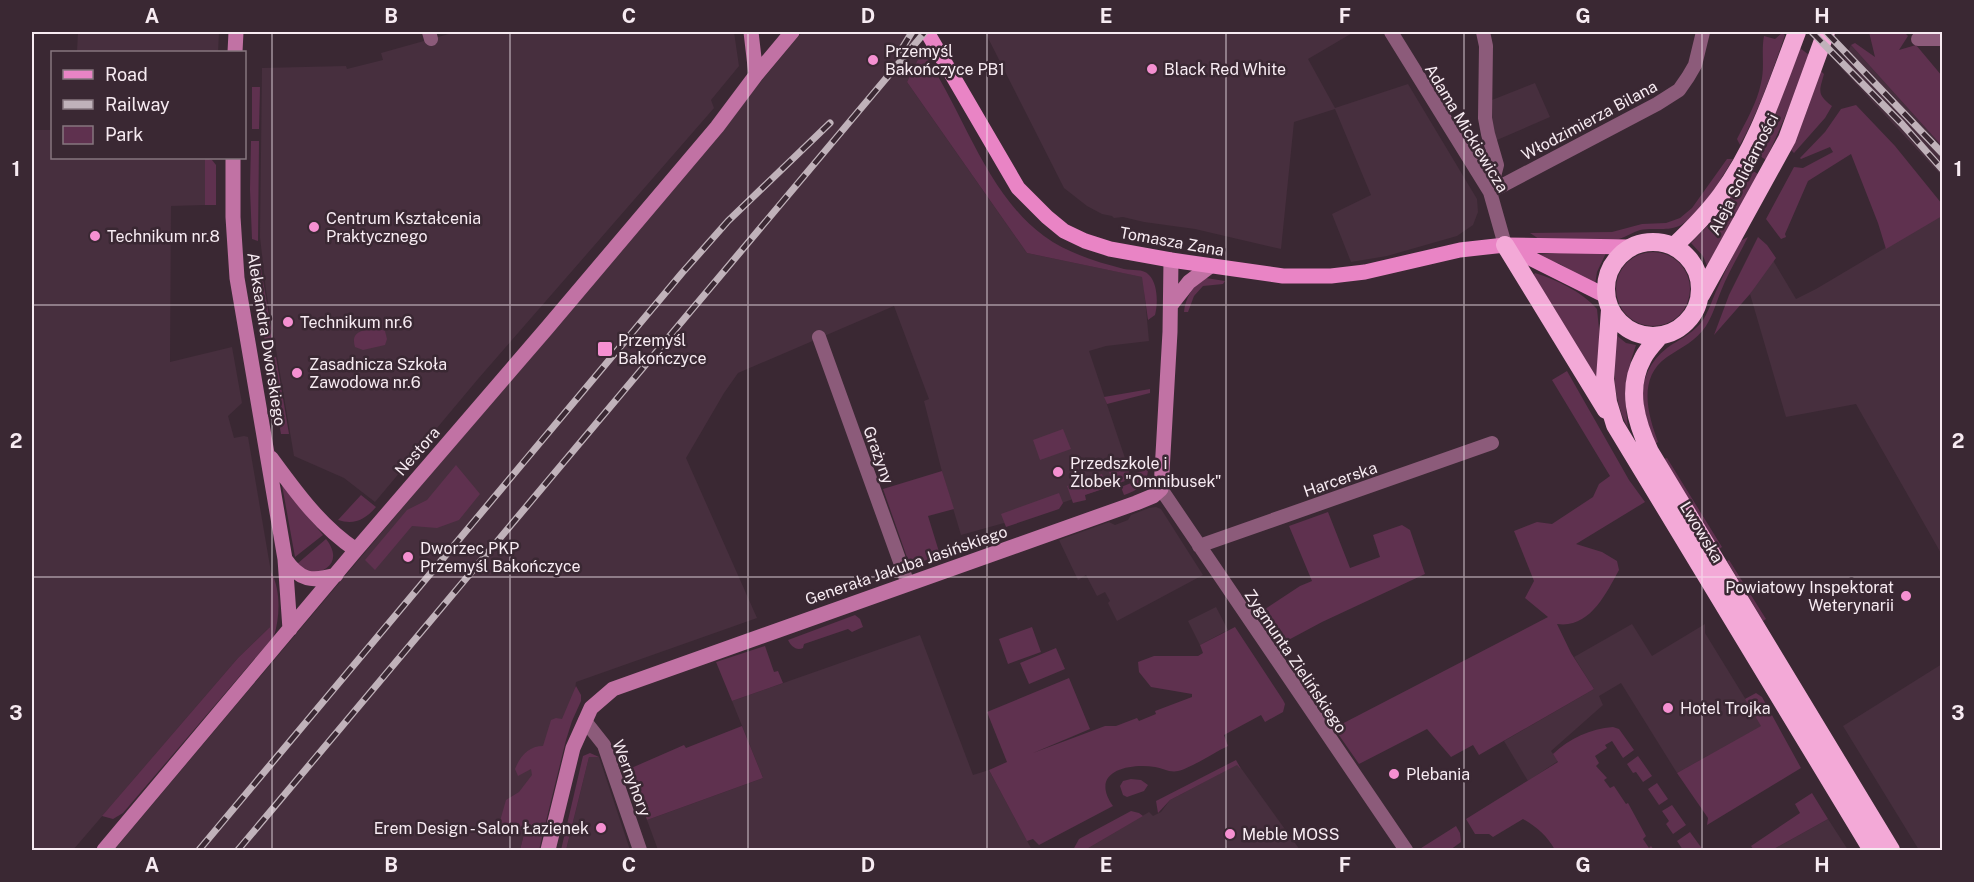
<svg xmlns="http://www.w3.org/2000/svg" width="1974" height="882" font-family="'Public Sans',sans-serif">
<style>
.built{fill:#472f3e}
.green{fill:#5f314f}
.lines{fill:none;stroke-linecap:round;stroke-linejoin:round}
.street{stroke:#8c5b7a;stroke-width:14}
.secondary{stroke:#c172a4;stroke-width:15}
.primary{stroke:#e984c5;stroke-width:15}
.highway{stroke:#f3a9d7;stroke-width:18}
.rail-casing{stroke:#c0b2ba;stroke-width:7}
.rail{stroke:#3a2833;stroke-width:4.5;stroke-dasharray:14;stroke-linecap:butt}
.grid{fill:none;stroke:#f7ebf2;stroke-width:1.5;stroke-opacity:0.55}
.poi-dot{fill:#f590d1;stroke:#3a2833;stroke-width:2}
.labels{text-anchor:middle;stroke-width:5;stroke-linejoin:round;paint-order:stroke}
.poi-label{font-size:16px;fill:#f7ebf2;stroke:#3a2833;text-anchor:start}
.street-label{font-size:16px;fill:#f7ebf2;stroke:#3a2833}
.neatline{fill:none;stroke:#f7ebf2;stroke-width:2}
.grid-label{font-size:20px;text-anchor:middle;font-weight:bold;fill:#f7ebf2}
</style>
<rect width="100%" height="100%" fill="#3a2833"/>
<path class="built" d="M78,32H219L218,52H77Z
M456,32H734L739,66L711,100L714,108L478,379L375,502L344,478L294,456L266,290L260,237L262,68L346,66L347,69L383,60L381,53Z
M802,32H909L922,51L907,82L1027,253L1143,277L1149,341L1106,346L1089,351L1129,470L1128,480L1004,523L961,535L941,468L924,401L929,399L894,306L738,373L724,393L686,458L757,618L576,682L575,690L527,822L520,850H114L678,181Z
M985,32H1354L1308,59L1335,108L1408,84L1477,199L1478,212L1473,225L1457,236L1387,256L1351,262L1332,214L1371,195L1335,109L1294,122L1281,249L1195,229L1144,222L1123,217L1114,218L1112,216L1102,214L1087,206L1064,188Z
M1851,45L1942,146V176L1841,68Z
M1535,83L1550,117L1490,143L1492,100Z
M32,130H52V158H205V205L171,206L170,362L232,347L242,403L228,416L234,438L244,436L248,437L271,572L270,627L238,658L73,850H32Z
M1939,216H1942V555L1856,404L1786,417L1750,294L1771,257L1796,299L1816,289Z
M1156,507L1161,509L1203,575L1117,621L1108,603L1110,601L1105,592L1097,596L1086,575L1078,580L1059,540L1109,522L1115,525L1128,520L1131,515L1149,508Z
M1216,607L1228,630L1200,645L1188,621Z
M1632,624L1652,656L1705,624V633L1762,726L1677,773L1621,683L1599,696L1603,705L1551,751L1558,761L1528,781L1504,741L1594,689L1574,657Z
M920,635L973,775L989,770L1032,850H658L647,820L763,778L732,701Z
M1942,664V850H1919L1843,726Z
M589,757H599L630,850H566Z
M1238,764L1300,850H1085L1149,812L1153,816L1161,812L1170,800Z
M1828,819L1848,850H1772Z"/>
<path class="green" d="M1869,32H1904L1908,36L1899,50L1916,45L1942,76V146L1851,45L1855,43L1875,57Z
M1782,33L1785,35C1772,73 1759,110 1740,145L1737,139C1746,121 1757,103 1761,83C1765,67 1761,52 1764,36L1775,39Z
M1800,48L1809,55L1795,94L1766,160L1757,154L1771,125Z
M922,51C963,109 985,193 1044,236C1067,253 1097,262 1124,269C1132,271 1143,268 1149,275C1158,284 1158,304 1155,315L1148,320L1142,277L1027,253L907,82Z
M1821,71L1824,74C1819,92 1817,94 1832,106L1825,118L1794,153L1790,149Z
M252,87H260L259,129H252Z
M1856,105L1895,146L1942,204V216L1886,249L1878,223L1851,154L1808,181L1785,234L1786,237L1781,239L1766,219L1794,167L1803,168L1833,152L1830,147L1801,159L1800,158L1825,132L1841,109Z
M251,141H259L258,241L252,239L250,189Z
M205,158L212,160L216,165V205H205Z
M1727,159H1733C1720,180 1703,212 1681,225C1668,232 1654,227 1640,230C1633,232 1626,237 1619,239C1595,243 1564,239 1539,239L1530,233L1612,232L1642,224L1666,223L1680,218L1692,208Z
M1748,168L1758,174L1707,266L1703,256L1691,243L1715,218Z
M1748,237C1739,255 1728,273 1721,291C1716,303 1713,315 1706,326C1696,341 1682,347 1667,357C1637,378 1648,415 1658,442L1655,444C1641,408 1633,375 1667,348C1678,340 1690,335 1700,324C1709,313 1712,299 1718,287C1725,271 1733,256 1740,241Z
M1758,237L1767,245L1776,258L1750,294L1714,335L1729,295Z
M1616 289a37 37 0 1 1 74 0a37 37 0 1 1-74 0Z
M1559,253H1606L1597,272L1595,285L1560,264L1535,255Z
M259,256L274,347L266,349L253,258Z
M1535,273C1557,280 1581,291 1597,309L1600,339L1597,380L1533,276Z
M1206,278L1225,281L1223,284L1203,286L1194,296L1188,312H1184C1185,299 1193,284 1206,278Z
M376,328L385,331L387,339L385,345L363,350L355,347C350,331 364,330 376,328Z
M1616,335L1626,343L1636,345C1624,380 1624,392 1628,428C1612,398 1613,368 1616,335Z
M276,357L289,434H281L268,358Z
M1567,371L1629,480L1645,502L1576,544L1602,552L1617,561L1619,570C1606,594 1589,629 1557,624L1571,653L1594,689L1479,755L1473,745L1451,757L1427,729L1359,764L1334,728L1548,617L1525,598L1534,581L1514,531L1537,522L1552,524L1593,497L1599,484L1610,476L1552,380Z
M1150,389V393L1107,404L1104,397Z
M1063,429L1071,449L1040,460L1033,440Z
M1667,458L1722,547L1719,549L1664,459Z
M456,465L480,494L459,520L437,528L412,526L375,570L365,560L407,510L427,500Z
M1127,465L1129,470L1128,480L1116,484L1112,481L1109,472Z
M1148,469C1148,483 1137,491 1124,495L1121,487L1131,483L1133,474Z
M942,471L954,509L928,516L940,555L910,566L883,489Z
M1102,474L1105,483L1103,489L1085,495L1086,500L1073,503L1067,486Z
M282,485L323,535L295,557Z
M1059,493L1063,503L1059,509L1006,527L1001,514Z
M361,495L376,507C365,520 354,525 338,520Z
M1328,512L1350,568L1380,557L1373,535L1402,525L1410,530L1425,574L1322,622L1279,645L1259,613L1300,586L1312,581L1289,526Z
M326,539C341,558 331,571 310,574L297,564Z
M1729,560L1766,619L1763,621L1727,561Z
M271,572C281,590 280,617 274,636L123,813L113,819L102,816L238,658L270,627Z
M855,615L860,619L863,627L852,632L848,629L804,644L803,648C796,651 791,646 788,640Z
M1032,627L1041,652L1008,664L999,639Z
M1235,627L1283,700L1285,704L1283,712L1265,722L1261,715L1224,735L1228,746C1215,752 1191,768 1178,771C1170,773 1162,768 1155,767C1127,763 1089,772 1113,806L1039,845L1033,839L1027,841L989,770L1007,762L987,712L1069,678L1090,729L1033,753L1105,726H1116L1137,718L1139,721L1156,714L1155,711L1192,697V694L1151,687L1139,672L1138,662L1154,656H1198L1203,653L1200,645Z
M765,646L774,672L778,671L783,683L732,701L716,662Z
M1056,648L1065,669L1029,684L1020,663Z
M576,686L581,695V701L572,721L566,740L539,850H520L525,830L513,834L504,831L500,821L506,800L519,792L532,775L531,769L518,776L515,769C520,756 529,746 543,746L551,720L556,718L562,719Z
M1756,693L1762,697L1801,768L1707,825L1708,818L1677,773L1761,726L1745,699Z
M742,726L763,778L647,820L629,769L684,745L686,748Z
M1613,727L1619,729L1634,750L1623,758L1612,741L1605,745L1607,748L1595,756L1599,763L1596,766L1607,778L1604,780L1610,788L1614,786L1626,804L1628,803L1646,836L1643,839L1649,848L1651,846L1654,850H1555C1547,836 1537,827 1523,819L1493,837L1489,834H1475L1466,819L1558,762L1553,754C1570,738 1590,729 1613,727Z
M590,753L599,757H589L566,850H561L583,756Z
M1638,756L1652,776L1643,782L1636,772L1633,773L1627,764Z
M1236,760L1241,769L1237,765L1170,800L1158,813L1156,801Z
M1131,779L1141,780L1148,785L1144,791L1127,797L1123,795L1120,786L1123,781Z
M1657,783L1668,799L1659,805L1648,789Z
M1812,793L1828,819L1772,850H1754L1751,846L1800,813L1795,804Z
M1672,805L1686,825L1673,834L1666,824L1669,821L1662,811Z
M1131,811L1139,813L1143,816L1085,850H1073L1079,839Z
M1456,826L1460,833L1461,842L1450,850H1418Z
M1690,832L1703,850H1683L1677,841Z"/>
<g class="lines">
<path class="street" d="M429,32L431,39
M1391,32L1490,192L1505,245
M1483,32L1486,46L1485,118L1488,134L1497,165L1490,192
M1918,39H1942
M1490,192L1657,104L1679,90L1688,77L1695,65L1703,32
M819,337L908,584
M1161,489L1406,850
M1199,546L1492,443
M585,721L604,745L640,850"/>
<path class="secondary" d="M235,52L236,32
M756,75L792,32
M233,158V217L237,278L285,559L290,629
M1171,305L1189,282L1209,267
M271,458C296,492 320,526 356,550
M285,559C300,581 312,582 336,575
M104,850L356,550L547,328L717,127L756,75L751,32
M548,850L573,748L591,708L613,689L1136,503L1153,496L1161,489L1170,332L1171,260"/>
<path class="primary" d="M927,32L1018,188L1047,217L1064,231L1085,241L1110,249L1171,260L1283,276H1331L1365,272L1460,250L1505,245L1630,247
M1508,247L1606,296"/>
<path class="highway" d="M1606 289a47 47 0 1 1 94 0a47 47 0 1 1-94 0Z
M1505,245L1606,410
M1674,246C1691,230 1707,214 1721,195C1757,147 1776,87 1797,32
M1701,295L1787,139L1826,32
M1610,310L1605,379L1608,402L1615,425L1872,850
M1660,336C1654,343 1647,350 1643,358C1626,389 1636,422 1650,452L1891,850"/>
<g class="rail-casing">
<path id="rail" d="M1812,32L1902,124L1942,169
M1826,32L1942,153
M901,50L912,32
M199,850L682,273L728,221L830,123
M238,850L925,32"/>
</g>
<use href="#rail" class="rail"/>
</g>
<path class="grid" d="M272,32V850M510,32V850M748,32V850M987,32V850M1226,32V850M1464,32V850M1702,32V850M32,305H1942M32,577H1942"/>
<g class="poi-dot">
<circle cx="873" cy="60" r="6"/>
<circle cx="1152" cy="69" r="6"/>
<circle cx="314" cy="227" r="6"/>
<circle cx="95" cy="236" r="6"/>
<circle cx="288" cy="322" r="6"/>
<rect x="597" y="341" width="16" height="16" rx="3"/>
<circle cx="297" cy="373" r="6"/>
<circle cx="1058" cy="472" r="6"/>
<circle cx="408" cy="557" r="6"/>
<circle cx="1906" cy="596" r="6"/>
<circle cx="1668" cy="708" r="6"/>
<circle cx="1394" cy="774" r="6"/>
<circle cx="601" cy="828" r="6"/>
<circle cx="1230" cy="834" r="6"/>
</g>
<g class="labels">
<g class="poi-label">
<text x="885" y="57">Przemyśl<tspan x="885" dy="18">Bakończyce PB1</tspan></text>
<text x="1164" y="75">Black Red White</text>
<text x="326" y="224">Centrum Kształcenia<tspan x="326" dy="18">Praktycznego</tspan></text>
<text x="107" y="242">Technikum nr.8</text>
<text x="300" y="328">Technikum nr.6</text>
<text x="618" y="346">Przemyśl<tspan x="618" dy="18">Bakończyce</tspan></text>
<text x="309" y="370">Zasadnicza Szkoła<tspan x="309" dy="18">Zawodowa nr.6</tspan></text>
<text x="1070" y="469">Przedszkole i<tspan x="1070" dy="18">Żlobek "Omnibusek"</tspan></text>
<text x="420" y="554">Dworzec PKP<tspan x="420" dy="18">Przemyśl Bakończyce</tspan></text>
<text x="1894" y="593" text-anchor="end">Powiatowy Inspektorat<tspan x="1894" dy="18">Weterynarii</tspan></text>
<text x="1680" y="714">Hotel Trojka</text>
<text x="1406" y="780">Plebania</text>
<text x="589" y="834" text-anchor="end">Erem Design - Salon Łazienek</text>
<text x="1242" y="840">Meble MOSS</text>
</g>
<g class="street-label">
<text transform="translate(1589 120) rotate(-28)" y="6">Włodzimierza Bilana</text>
<text transform="translate(1467 128) rotate(59)" y="6">Adama Mickiewicza</text>
<text transform="translate(1743 174) rotate(-63)" y="6">Aleja Solidarności</text>
<text transform="translate(1172 241) rotate(10)" y="6">Tomasza Zana</text>
<text transform="translate(267 339) rotate(81)" y="6">Aleksandra Dworskiego</text>
<text transform="translate(417 451) rotate(-49)" y="6">Nestora</text>
<text transform="translate(879 455) rotate(70)" y="6">Grażyny</text>
<text transform="translate(1340 479) rotate(-19)" y="6">Harcerska</text>
<text transform="translate(1702 532) rotate(59)" y="6">Lwowska</text>
<text transform="translate(906 565) rotate(-19)" y="6">Generała Jakuba Jasińskiego</text>
<text transform="translate(1296 661) rotate(56)" y="6">Zygmunta Zielińskiego</text>
<text transform="translate(632 778) rotate(69)" y="6">Wernyhory</text>
</g>
</g>
<rect width="1974" height="882" fill="none" stroke="#3a2833" stroke-width="66"/>
<rect x="51" y="51" width="195" height="108" fill="#3a2833" stroke="#86767f" stroke-width="1.5"/>
<rect x="63" y="70" width="30" height="9" fill="#e984c5" stroke="#86767f" stroke-width="1.5"/>
<text x="105" y="81" font-size="18" fill="#f7ebf2">Road</text>
<rect x="63" y="100" width="30" height="9" fill="#c0b2ba" stroke="#86767f" stroke-width="1.5"/>
<text x="105" y="111" font-size="18" fill="#f7ebf2">Railway</text>
<rect x="63" y="126" width="30" height="18" fill="#5f314f" stroke="#86767f" stroke-width="1.5"/>
<text x="105" y="141" font-size="18" fill="#f7ebf2">Park</text>
<rect x="33" y="33" width="1908" height="816" class="neatline"/>
<g class="grid-label">
<text x="152" y="23">A</text>
<text x="391" y="23">B</text>
<text x="629" y="23">C</text>
<text x="868" y="23">D</text>
<text x="1106" y="23">E</text>
<text x="1345" y="23">F</text>
<text x="1583" y="23">G</text>
<text x="1822" y="23">H</text>
<text x="16" y="176">1</text>
<text x="1958" y="176">1</text>
<text x="16" y="448">2</text>
<text x="1958" y="448">2</text>
<text x="16" y="720">3</text>
<text x="1958" y="720">3</text>
<text x="152" y="872">A</text>
<text x="391" y="872">B</text>
<text x="629" y="872">C</text>
<text x="868" y="872">D</text>
<text x="1106" y="872">E</text>
<text x="1345" y="872">F</text>
<text x="1583" y="872">G</text>
<text x="1822" y="872">H</text>
</g>
</svg>
